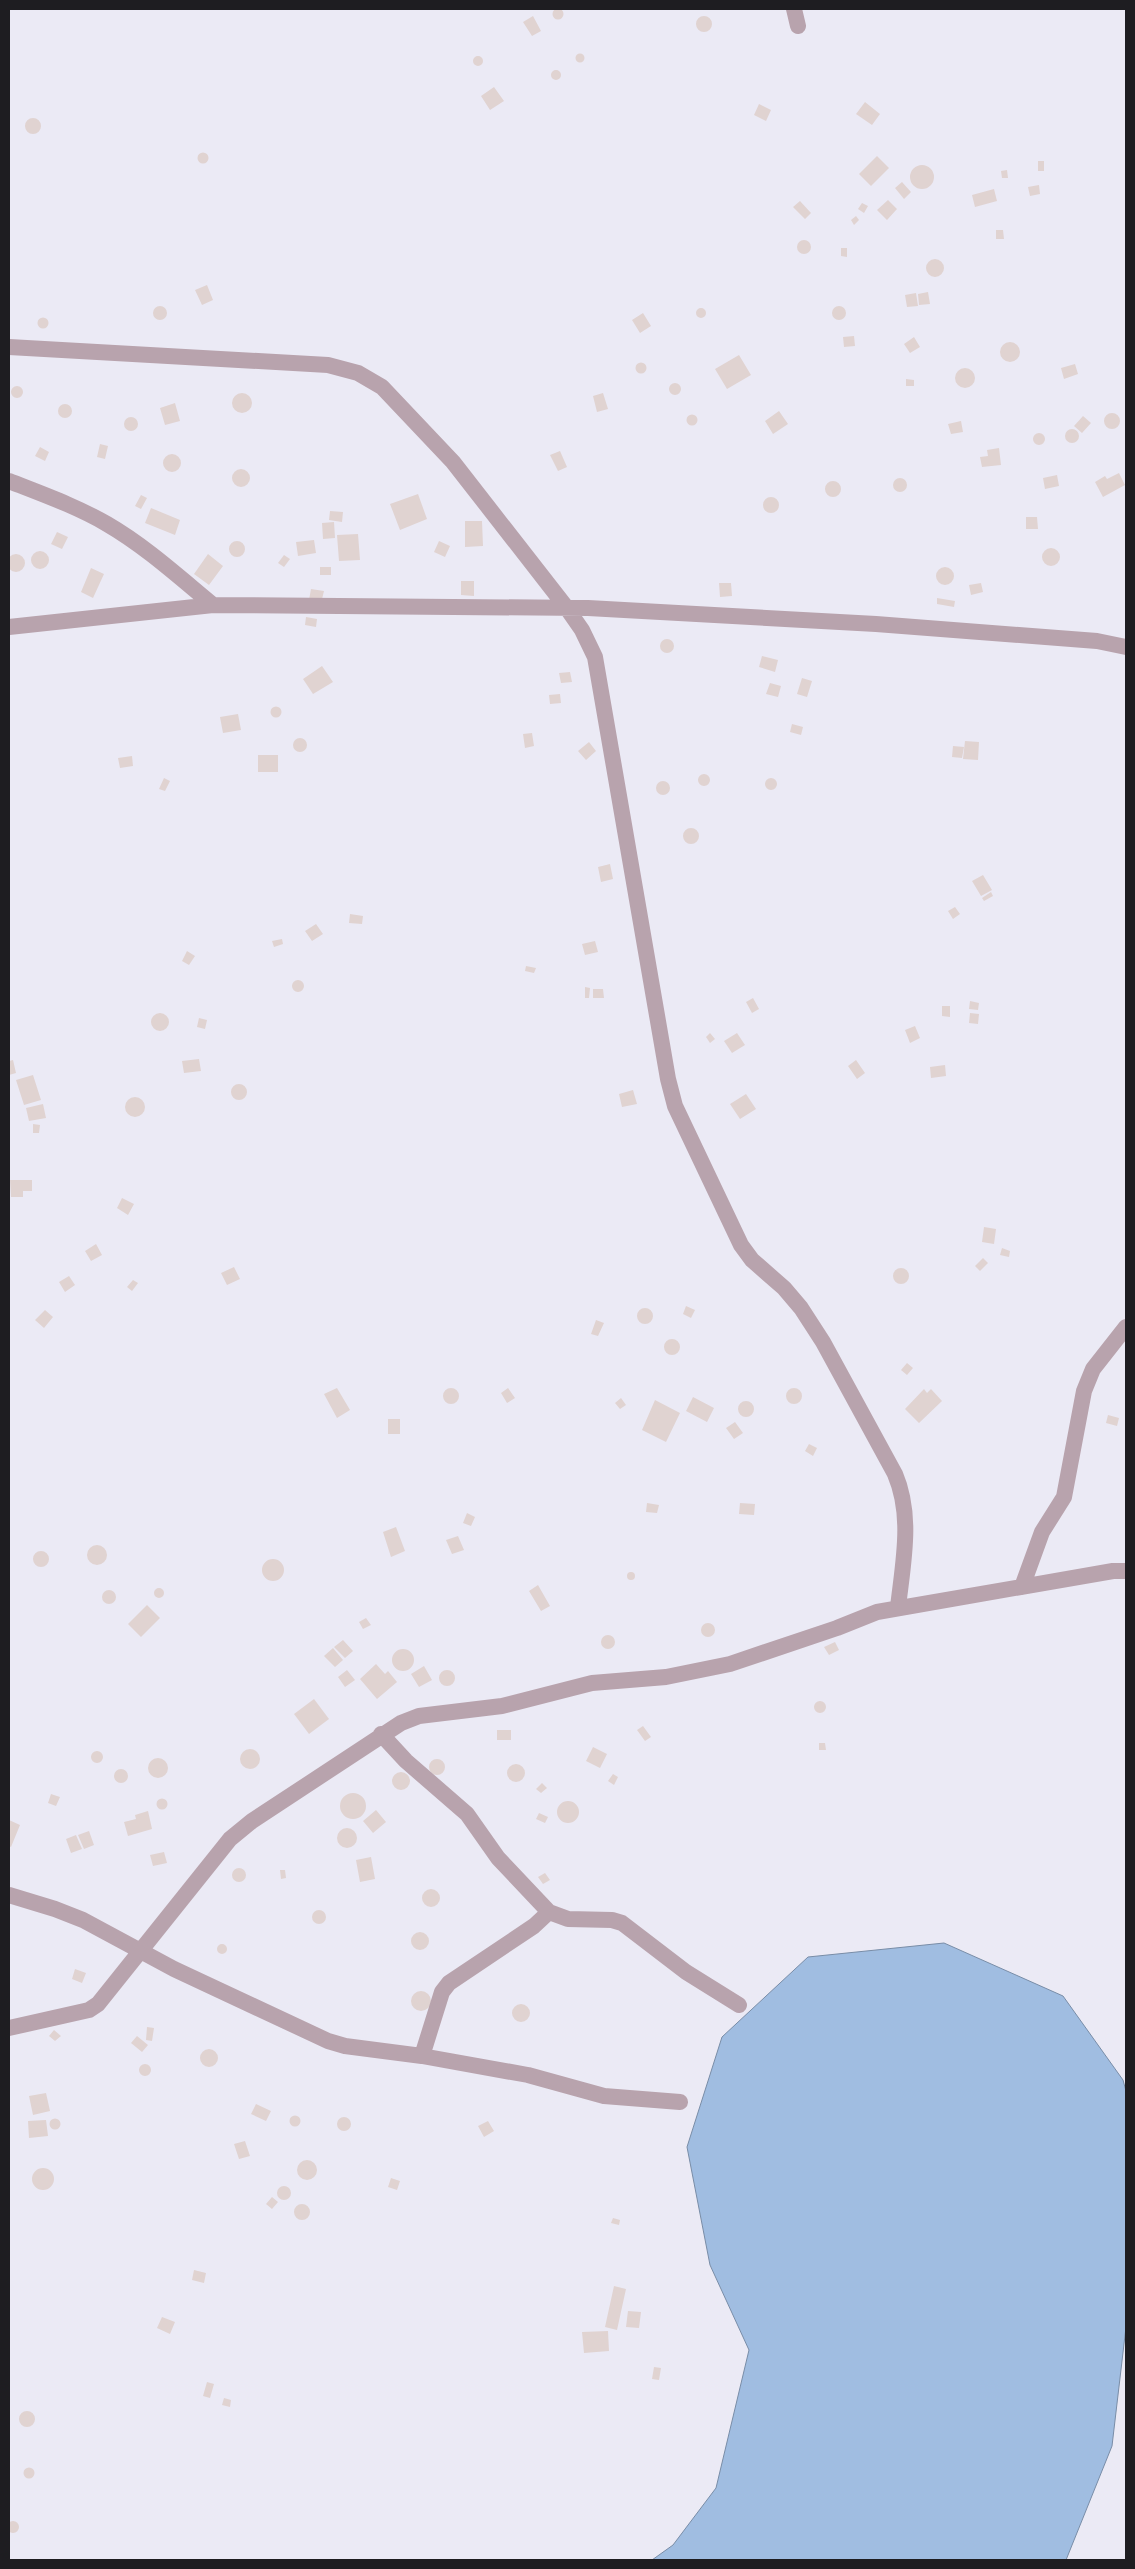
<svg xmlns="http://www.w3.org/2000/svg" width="1135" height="2569" font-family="Karla,sans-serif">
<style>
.water{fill:#a0bde1;stroke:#798da7}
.building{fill:#e0d3d1}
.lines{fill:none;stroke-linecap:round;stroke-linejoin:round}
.minor{stroke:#b8a3ad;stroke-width:16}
</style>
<rect width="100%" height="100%" fill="#ebeaf5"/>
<path class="water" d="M944,1943L1063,1996L1123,2080L1126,2091V2327L1112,2446L1066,2560H652L673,2545L716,2488L749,2350L710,2265L687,2147L722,2037L808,1957Z"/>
<path class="building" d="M552.5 14a5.5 5.5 0 1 1 11 0a5.5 5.5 0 1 1-11 0Z
M696 24a8 8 0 1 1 16 0a8 8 0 1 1-16 0Z
M533,16L541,31L532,36L523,22Z
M575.5 58a4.5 4.5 0 1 1 9 0a4.5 4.5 0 1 1-9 0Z
M473 61a5 5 0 1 1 10 0a5 5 0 1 1-10 0Z
M551 75a5 5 0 1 1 10 0a5 5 0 1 1-10 0Z
M494,87L504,101L490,110L481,96Z
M865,102L880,114L872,125L856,114Z
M759,104L771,110L766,121L754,115Z
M25 126a8 8 0 1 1 16 0a8 8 0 1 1-16 0Z
M197.5 158a5.5 5.5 0 1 1 11 0a5.5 5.5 0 1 1-11 0Z
M877,156L889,168L871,186L859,174Z
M1038,161H1044V171H1038Z
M910 177a12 12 0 1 1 24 0a12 12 0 1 1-24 0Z
M1007,170L1008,178H1002L1001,171Z
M902,182L911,192L904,199L895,188Z
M1039,185L1040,194L1030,196L1028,187Z
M994,189L997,201L975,207L972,195Z
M888,200L897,209L887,220L877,210Z
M800,201L811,213L805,219L793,207Z
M862,203L868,206L864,213L858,209Z
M856,216L859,220L854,225L851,220Z
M996,230H1003L1004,239H996Z
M797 247a7 7 0 1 1 14 0a7 7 0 1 1-14 0Z
M841,248H847V257L841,256Z
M926 268a9 9 0 1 1 18 0a9 9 0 1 1-18 0Z
M207,285L213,300L202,305L195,290Z
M928,292L930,304L919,305L918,294Z
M916,293L918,306L907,307L905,295Z
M832 313a7 7 0 1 1 14 0a7 7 0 1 1-14 0Z
M153 313a7 7 0 1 1 14 0a7 7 0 1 1-14 0Z
M696 313a5 5 0 1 1 10 0a5 5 0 1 1-10 0Z
M643,313L651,326L640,333L632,320Z
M37.5 323a5.5 5.5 0 1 1 11 0a5.5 5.5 0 1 1-11 0Z
M854,336L855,346L844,347L843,337Z
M914,337L920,347L910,353L904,344Z
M1000 352a10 10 0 1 1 20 0a10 10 0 1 1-20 0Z
M739,355L751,375L727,389L715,369Z
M635.5 368a5.5 5.5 0 1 1 11 0a5.5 5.5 0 1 1-11 0Z
M1075,364L1078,374L1064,379L1061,368Z
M955 378a10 10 0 1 1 20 0a10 10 0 1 1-20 0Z
M906,379L914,380V386H906Z
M669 389a6 6 0 1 1 12 0a6 6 0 1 1-12 0Z
M11 392a6 6 0 1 1 12 0a6 6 0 1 1-12 0Z
M603,393L608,409L597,412L593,396Z
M232 403a10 10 0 1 1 20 0a10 10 0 1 1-20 0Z
M175,403L180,421L165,425L160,408Z
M58 411a7 7 0 1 1 14 0a7 7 0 1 1-14 0Z
M779,411L788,424L773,434L765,421Z
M1104 421a8 8 0 1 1 16 0a8 8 0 1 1-16 0Z
M686.5 420a5.5 5.5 0 1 1 11 0a5.5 5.5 0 1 1-11 0Z
M1083,416L1091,423L1082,433L1074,426Z
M124 424a7 7 0 1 1 14 0a7 7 0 1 1-14 0Z
M961,421L963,432L951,434L948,424Z
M1065 436a7 7 0 1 1 14 0a7 7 0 1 1-14 0Z
M1033 439a6 6 0 1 1 12 0a6 6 0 1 1-12 0Z
M100,444L108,446L105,459L97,457Z
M40,447L49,452L45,461L35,456Z
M999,448L1001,465L982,467L980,457L988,456L987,450Z
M560,451L567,467L558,471L550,455Z
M163 463a9 9 0 1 1 18 0a9 9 0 1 1-18 0Z
M232 478a9 9 0 1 1 18 0a9 9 0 1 1-18 0Z
M1119,473L1125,485L1103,497L1095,482L1105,476L1107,479Z
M1057,475L1059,486L1045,489L1043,478Z
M893 485a7 7 0 1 1 14 0a7 7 0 1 1-14 0Z
M825 489a8 8 0 1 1 16 0a8 8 0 1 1-16 0Z
M418,494L427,519L400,530L390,504Z
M141,495L147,498L141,509L135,506Z
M763 505a8 8 0 1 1 16 0a8 8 0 1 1-16 0Z
M151,508L180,520L175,535L145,523Z
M330,511L343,512L342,522L329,520Z
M1026,517H1037L1038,529H1026Z
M465,521H482L483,546L465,547Z
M334,522L335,538L323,539L322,523Z
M57,532L68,537L62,549L51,544Z
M358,534L360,560L339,561L337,535Z
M314,540L316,553L298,556L296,542Z
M229 549a8 8 0 1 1 16 0a8 8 0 1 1-16 0Z
M439,541L450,546L445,557L434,552Z
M1042 557a9 9 0 1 1 18 0a9 9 0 1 1-18 0Z
M31 560a9 9 0 1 1 18 0a9 9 0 1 1-18 0Z
M208,554L223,566L209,585L194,574Z
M7 563a9 9 0 1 1 18 0a9 9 0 1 1-18 0Z
M284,555L290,559L284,567L278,563Z
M936 576a9 9 0 1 1 18 0a9 9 0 1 1-18 0Z
M320,567H331V575H320Z
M91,568L104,574L93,598L81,592Z
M461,581H474V596L461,595Z
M719,583H731L732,596L720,597Z
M981,583L983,592L971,595L969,585Z
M311,589L324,591L321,603L309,600Z
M937,598L955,601L954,607L937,604Z
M306,617L317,619L316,627L305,625Z
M660 646a7 7 0 1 1 14 0a7 7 0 1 1-14 0Z
M762,656L778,660L775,672L759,667Z
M322,666L333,682L313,694L303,679Z
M570,672L572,682L561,683L559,673Z
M802,678L812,681L807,697L797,694Z
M770,683L781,686L778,697L766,694Z
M560,694L561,703L550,704L549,695Z
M270.5 712a5.5 5.5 0 1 1 11 0a5.5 5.5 0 1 1-11 0Z
M238,714L241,730L223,733L220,717Z
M792,724L803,727L801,735L790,732Z
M532,733L534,746L525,748L523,734Z
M293 745a7 7 0 1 1 14 0a7 7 0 1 1-14 0Z
M965,741L979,742L978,760L963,759Z
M589,742L596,751L586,760L578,751Z
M953,746L964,747L962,758L952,757Z
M258,755H278V772H258Z
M132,756L133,766L120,768L118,758Z
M698 780a6 6 0 1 1 12 0a6 6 0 1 1-12 0Z
M765 784a6 6 0 1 1 12 0a6 6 0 1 1-12 0Z
M164,778L170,781L165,791L159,789Z
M656 788a7 7 0 1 1 14 0a7 7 0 1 1-14 0Z
M683 836a8 8 0 1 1 16 0a8 8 0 1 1-16 0Z
M610,864L613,879L601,882L598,867Z
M983,875L992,890L981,896L972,881Z
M991,892L993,896L984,901L982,898Z
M955,907L960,914L953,919L948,911Z
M350,914L363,916L362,924L349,923Z
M316,924L323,934L312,941L305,931Z
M282,939L283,944L274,947L272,941Z
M595,941L598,952L585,955L582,944Z
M187,951L195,956L189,965L182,961Z
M526,966L536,968L534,973L525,971Z
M292 986a6 6 0 1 1 12 0a6 6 0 1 1-12 0Z
M585,987L590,988L589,998H585Z
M593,989H603L604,998H593Z
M753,998L759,1009L752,1013L746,1002Z
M970,1001L979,1003L978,1010L969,1009Z
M942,1006H950V1017L942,1016Z
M151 1022a9 9 0 1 1 18 0a9 9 0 1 1-18 0Z
M970,1013L979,1014L978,1024L969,1023Z
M199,1018L207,1020L205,1029L197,1027Z
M915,1026L920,1038L910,1043L905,1030Z
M710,1033L715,1039L710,1043L706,1037Z
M737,1033L745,1045L732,1053L724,1041Z
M199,1059L201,1071L184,1073L182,1061Z
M13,1060L16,1073L9,1075V1061Z
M856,1060L865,1073L857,1079L848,1066Z
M945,1065L946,1076L931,1078L930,1067Z
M33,1075L41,1100L24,1105L16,1080Z
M231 1092a8 8 0 1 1 16 0a8 8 0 1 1-16 0Z
M633,1090L637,1104L622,1107L619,1094Z
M746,1094L756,1109L740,1119L730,1104Z
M125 1107a10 10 0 1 1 20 0a10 10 0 1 1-20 0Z
M43,1104L46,1118L29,1121L26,1108Z
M33,1124L40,1125L39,1133H33Z
M10,1180H32V1191H23V1197H11Z
M122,1198L134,1204L128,1215L117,1208Z
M984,1227L996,1229L994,1244L982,1242Z
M96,1244L102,1255L91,1261L85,1251Z
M1002,1248L1010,1251L1009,1257L1000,1255Z
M983,1258L988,1263L980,1271L975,1266Z
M234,1267L240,1279L227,1285L221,1273Z
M893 1276a8 8 0 1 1 16 0a8 8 0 1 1-16 0Z
M69,1276L75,1285L65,1292L59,1282Z
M133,1280L138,1283L132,1291L127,1287Z
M686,1306L695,1310L691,1318L683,1314Z
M637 1316a8 8 0 1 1 16 0a8 8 0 1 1-16 0Z
M45,1310L53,1317L44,1328L35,1320Z
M596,1320L604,1323L598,1336L591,1334Z
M664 1347a8 8 0 1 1 16 0a8 8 0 1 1-16 0Z
M907,1363L913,1368L907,1375L901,1370Z
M443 1396a8 8 0 1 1 16 0a8 8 0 1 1-16 0Z
M786 1396a8 8 0 1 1 16 0a8 8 0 1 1-16 0Z
M337,1388L350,1410L337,1418L324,1394Z
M508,1388L515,1398L507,1403L501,1393Z
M924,1389L927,1393L931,1389L942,1401L919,1423L905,1409Z
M693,1397L714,1408L707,1422L686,1411Z
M621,1398L626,1405L620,1409L615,1403Z
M655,1400L680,1413L666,1442L642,1430Z
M738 1409a8 8 0 1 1 16 0a8 8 0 1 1-16 0Z
M1108,1415L1119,1418L1117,1426L1106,1423Z
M388,1419H400V1434H388Z
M735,1422L743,1433L734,1439L726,1428Z
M809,1444L817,1448L813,1456L805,1451Z
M647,1503L659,1505L657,1513L646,1512Z
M740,1503L755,1504L754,1515L739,1514Z
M467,1513L475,1517L471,1526L463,1523Z
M396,1527L405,1551L391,1557L383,1532Z
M458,1536L464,1550L452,1554L446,1540Z
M87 1555a10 10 0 1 1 20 0a10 10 0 1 1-20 0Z
M33 1559a8 8 0 1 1 16 0a8 8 0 1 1-16 0Z
M262 1570a11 11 0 1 1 22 0a11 11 0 1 1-22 0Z
M627 1576a4 4 0 1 1 8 0a4 4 0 1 1-8 0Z
M538,1585L550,1606L541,1611L529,1591Z
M154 1593a5 5 0 1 1 10 0a5 5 0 1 1-10 0Z
M102 1597a7 7 0 1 1 14 0a7 7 0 1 1-14 0Z
M147,1605L160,1618L141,1637L128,1624Z
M366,1618L371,1625L363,1629L359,1622Z
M701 1630a7 7 0 1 1 14 0a7 7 0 1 1-14 0Z
M601 1642a7 7 0 1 1 14 0a7 7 0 1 1-14 0Z
M343,1640L353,1651L345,1658L334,1647Z
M835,1642L839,1650L829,1655L824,1647Z
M333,1648L343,1660L335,1667L324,1656Z
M392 1660a11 11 0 1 1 22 0a11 11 0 1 1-22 0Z
M376,1664L385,1674L388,1671L397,1682L377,1699L360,1679Z
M424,1666L432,1680L419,1687L411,1674Z
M439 1678a8 8 0 1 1 16 0a8 8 0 1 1-16 0Z
M347,1670L355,1680L345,1687L338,1677Z
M314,1699L329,1719L309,1734L294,1714Z
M814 1707a6 6 0 1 1 12 0a6 6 0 1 1-12 0Z
M643,1726L651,1737L645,1741L637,1730Z
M497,1730H511V1740H497Z
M819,1743H825L826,1750H819Z
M593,1747L607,1754L600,1768L586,1761Z
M240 1759a10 10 0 1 1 20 0a10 10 0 1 1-20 0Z
M91 1757a6 6 0 1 1 12 0a6 6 0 1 1-12 0Z
M148 1768a10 10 0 1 1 20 0a10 10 0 1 1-20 0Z
M429 1767a8 8 0 1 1 16 0a8 8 0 1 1-16 0Z
M507 1773a9 9 0 1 1 18 0a9 9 0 1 1-18 0Z
M114 1776a7 7 0 1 1 14 0a7 7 0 1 1-14 0Z
M392 1781a9 9 0 1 1 18 0a9 9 0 1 1-18 0Z
M613,1774L618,1777L614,1785L608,1781Z
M542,1783L547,1788L541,1793L536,1789Z
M340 1806a13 13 0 1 1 26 0a13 13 0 1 1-26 0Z
M51,1794L60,1797L56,1806L48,1803Z
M156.5 1804a5.5 5.5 0 1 1 11 0a5.5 5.5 0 1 1-11 0Z
M557 1812a11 11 0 1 1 22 0a11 11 0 1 1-22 0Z
M376,1810L386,1822L373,1833L363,1821Z
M148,1811L152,1829L128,1836L124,1822L136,1819L135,1815Z
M539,1813L548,1817L545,1823L536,1819Z
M9,1820L20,1825L11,1847L9,1846Z
M337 1838a10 10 0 1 1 20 0a10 10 0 1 1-20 0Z
M89,1831L94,1845L84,1849L78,1835Z
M76,1835L82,1849L71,1853L66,1839Z
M164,1852L167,1863L153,1866L150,1855Z
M371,1857L375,1879L360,1882L356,1860Z
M232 1875a7 7 0 1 1 14 0a7 7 0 1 1-14 0Z
M280,1870H285L286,1878L281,1879Z
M545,1873L550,1880L543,1884L538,1877Z
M422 1898a9 9 0 1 1 18 0a9 9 0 1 1-18 0Z
M312 1917a7 7 0 1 1 14 0a7 7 0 1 1-14 0Z
M411 1941a9 9 0 1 1 18 0a9 9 0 1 1-18 0Z
M217 1949a5 5 0 1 1 10 0a5 5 0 1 1-10 0Z
M75,1969L86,1973L82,1983L72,1979Z
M411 2001a10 10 0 1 1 20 0a10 10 0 1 1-20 0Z
M512 2013a9 9 0 1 1 18 0a9 9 0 1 1-18 0Z
M147,2027L154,2028L152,2041L146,2040Z
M54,2030L61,2036L55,2041L49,2036Z
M137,2036L148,2045L142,2052L131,2043Z
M200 2058a9 9 0 1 1 18 0a9 9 0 1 1-18 0Z
M139 2070a6 6 0 1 1 12 0a6 6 0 1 1-12 0Z
M46,2093L50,2111L33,2115L29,2096Z
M256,2104L271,2111L266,2121L251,2114Z
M289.5 2121a5.5 5.5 0 1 1 11 0a5.5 5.5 0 1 1-11 0Z
M337 2124a7 7 0 1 1 14 0a7 7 0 1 1-14 0Z
M49.5 2124a5.5 5.5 0 1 1 11 0a5.5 5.5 0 1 1-11 0Z
M46,2120L48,2136L29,2138L28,2121Z
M488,2121L494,2131L484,2137L478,2126Z
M245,2141L250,2156L239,2159L234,2144Z
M297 2170a10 10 0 1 1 20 0a10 10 0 1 1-20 0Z
M32 2179a11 11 0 1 1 22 0a11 11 0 1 1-22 0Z
M391,2178L400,2181L397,2190L388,2187Z
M277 2193a7 7 0 1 1 14 0a7 7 0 1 1-14 0Z
M272,2197L278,2202L272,2209L266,2204Z
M294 2212a8 8 0 1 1 16 0a8 8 0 1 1-16 0Z
M613,2218L620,2220L619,2225L611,2223Z
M194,2270L206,2273L204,2283L192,2280Z
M614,2286L626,2289L617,2330L605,2327Z
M628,2311L641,2312L639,2328L626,2327Z
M162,2317L175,2322L170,2334L157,2328Z
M608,2331L609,2351L584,2353L582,2332Z
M654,2367L661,2368L659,2380L652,2379Z
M207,2382L214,2384L210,2398L203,2396Z
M224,2398L231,2400L230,2407L222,2405Z
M19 2419a8 8 0 1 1 16 0a8 8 0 1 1-16 0Z
M23.5 2473a5.5 5.5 0 1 1 11 0a5.5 5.5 0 1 1-11 0Z
M7 2527a6 6 0 1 1 12 0a6 6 0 1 1-12 0Z"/>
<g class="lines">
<path class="minor" d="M794,9L798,26
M9,347L328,365L358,373L382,387L453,462L566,607L582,630L595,657L668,1079L675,1106L741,1245L752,1260L784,1288L801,1308L823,1342L895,1474C913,1516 903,1563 898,1607
M9,481C42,494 76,506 107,524C145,546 179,577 213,605
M9,627L213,605L588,608L876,624L1097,641L1126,647
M1022,1587L1042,1532L1064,1497L1084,1391L1093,1369L1126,1327
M381,1734L406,1761L467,1814L498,1858L549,1912L568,1919L612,1920L622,1923L686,1972L739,2005
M9,1895L55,1909L83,1920L174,1969L328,2041L345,2046L422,2056L528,2075L604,2096L680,2102
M9,2028L89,2010L98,2004L230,1839L252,1821L401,1723L419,1716L502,1706L592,1683L666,1677L730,1664L837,1628L877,1612L1113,1571H1126
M422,2056L442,1992L449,1983L534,1926L549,1912"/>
</g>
<rect width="1135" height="2569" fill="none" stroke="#1e1d21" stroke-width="20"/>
</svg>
